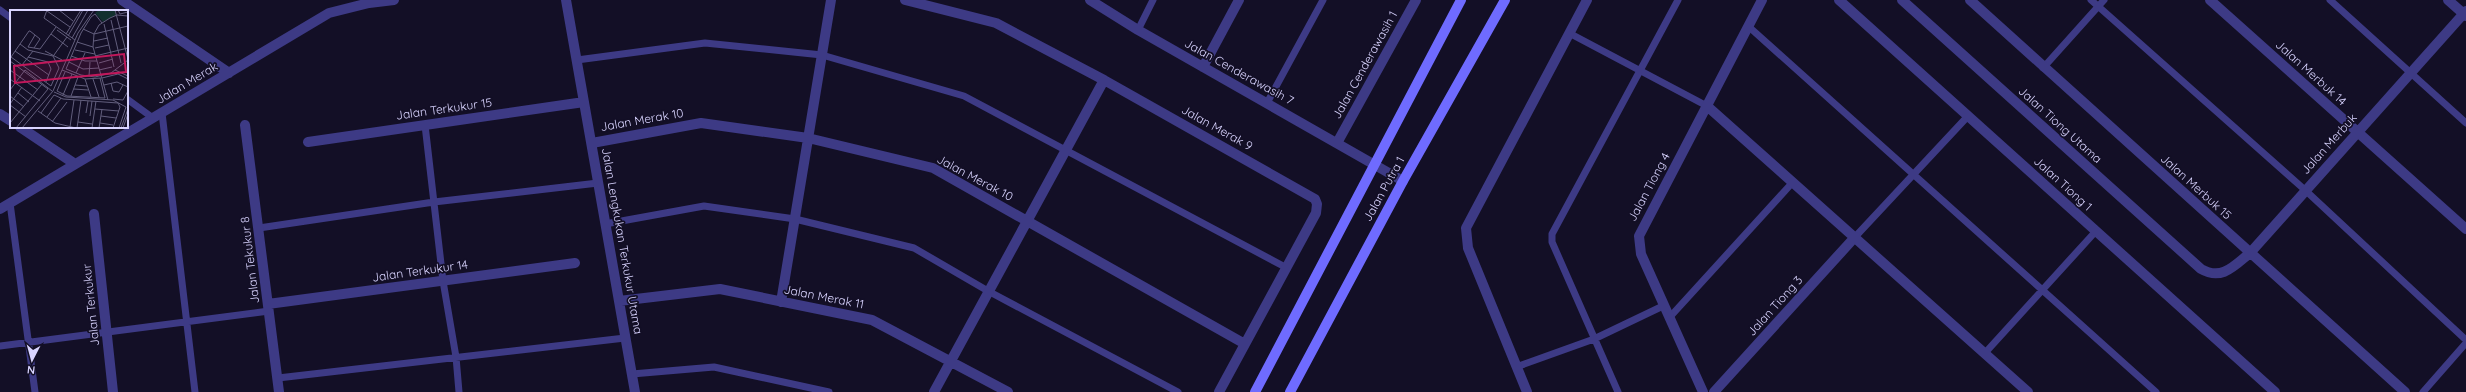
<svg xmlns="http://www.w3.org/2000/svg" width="2466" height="392" font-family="Quicksand,sans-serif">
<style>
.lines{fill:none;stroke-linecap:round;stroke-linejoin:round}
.service{stroke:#3d3a85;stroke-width:7}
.minor{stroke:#3d3a85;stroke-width:10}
.secondary{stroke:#6f6bff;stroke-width:10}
.labels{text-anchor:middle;stroke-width:3.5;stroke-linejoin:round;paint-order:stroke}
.street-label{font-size:12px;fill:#d9d4ff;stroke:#130f26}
.inset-road{fill:none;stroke:#625e7d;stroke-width:1}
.view{fill:#c2185b;fill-opacity:0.15;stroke:#c2185b;stroke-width:2}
.inset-edge{fill:none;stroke:#d9d4ff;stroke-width:2}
</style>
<rect width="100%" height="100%" fill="#130f26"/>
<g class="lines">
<path class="service" d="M2091,0L2305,190L2466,340
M2330,0L2466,123
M0,10L11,18
M1748,26L2156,392
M1138,30L1153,0
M1569,33L1707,106
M577,60L705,43L822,55L964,96L1287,268
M2043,68L2104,0
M127,99L153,118
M1267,103L1323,0
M162,113L195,392
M425,125L443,281L456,357L459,392
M10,203L35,392
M605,224L704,206L795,219L914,248L988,291L1178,392
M259,228L434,202L598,183
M1855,237L1968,116
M1669,318L1793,182
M0,346L269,311
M1985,353L2096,231
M1516,367L1594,339L1663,306
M632,374L714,367L829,392
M278,378L625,338
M1618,392L1552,242V234L1678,0
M2423,392L2466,343"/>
<path class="minor" d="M122,0L229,73
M566,0L635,392
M905,0L996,23L1104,80L1315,199L1317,204L1316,213L1219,392
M1090,0L1138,30L1403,181
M1839,0L2275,392
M1902,0L2201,269C2222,281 2234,266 2250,253L2466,11
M1970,0L2405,392
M2210,0L2466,229
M2448,0L2466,16
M1203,67L1239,0
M1707,106L2028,392
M0,114L11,121
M245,125L279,392
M20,127L75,164
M308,142L584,102
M592,143L701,123L808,138L933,168L1245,344
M1337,143L1416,0
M0,209L329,13L369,3L394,0
M94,214L113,392
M619,301L720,289L872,320L1008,392
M781,302L831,0
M268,304L575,263
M934,392L1104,80
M1527,392L1468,248L1466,228L1587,0
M1703,392L1641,254L1639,236L1762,0
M1714,392L1855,237"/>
<path class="secondary" d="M1255,392L1461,0
M1290,392L1403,181L1505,0"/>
</g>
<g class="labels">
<g class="street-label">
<text transform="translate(1365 65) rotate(-61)" y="4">Jalan Cenderawasih 1</text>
<text transform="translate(1239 72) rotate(29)" y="4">Jalan Cenderawasih 7</text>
<text transform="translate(2311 73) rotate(42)" y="4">Jalan Merbuk 14</text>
<text transform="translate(187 83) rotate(-31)" y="4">Jalan Merak</text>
<text transform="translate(444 109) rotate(-8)" y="4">Jalan Terkukur 15</text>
<text transform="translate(642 120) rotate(-10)" y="4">Jalan Merak 10</text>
<text transform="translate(2060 125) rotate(42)" y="4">Jalan Tiong Utama</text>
<text transform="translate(1217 128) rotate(29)" y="4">Jalan Merak 9</text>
<text transform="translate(2329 144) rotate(-48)" y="4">Jalan Merbuk</text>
<text transform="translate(975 178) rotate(28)" y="4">Jalan Merak 10</text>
<text transform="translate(2063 184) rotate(42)" y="4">Jalan Tiong 1</text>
<text transform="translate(1649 187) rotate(-62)" y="4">Jalan Tiong 4</text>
<text transform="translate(2196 187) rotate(42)" y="4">Jalan Merbuk 15</text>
<text transform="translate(1384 189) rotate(-61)" y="4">Jalan Putra 1</text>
<text transform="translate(622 241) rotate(80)" y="4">Jalan Lengkukan Terkukur Utama</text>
<text transform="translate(250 260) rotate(-97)" y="4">Jalan Tekukur 8</text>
<text transform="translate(420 271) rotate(-8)" y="4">Jalan Terkukur 14</text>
<text transform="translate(824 297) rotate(11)" y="4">Jalan Merak 11</text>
<text transform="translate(91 305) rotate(-96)" y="4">Jalan Terkukur</text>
<text transform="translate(1775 306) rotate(-48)" y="4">Jalan Tiong 3</text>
</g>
</g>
<g transform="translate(10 10)">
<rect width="118" height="118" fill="#130f26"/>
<path d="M89,0H105L106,5L93,12L85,3Z" fill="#12302f"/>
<path class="inset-road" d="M37,0L34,8L65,30M49,0L63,11M105,0L118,49M108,0L110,4L118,2M37,1L60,17M101,10L111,53M92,13L85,4L81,7L71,23L56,59L71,65L85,67L101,63L118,50M94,14L104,57M73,19L84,24M47,20L61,30M41,24L58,37M56,24L71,0M84,24L118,16M25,25L18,37L30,39L46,17M58,26L73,0M62,28L78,0M84,31L98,28M67,32L83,37M10,34L18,40L43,46L49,58L41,76L1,47L19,21H20L30,29L24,38M85,38L99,35M65,40L85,44M5,41L39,65M35,41L52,50M44,45L57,27M61,46L75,51H87M85,46L118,38M18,47L38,52L41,59L36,72M0,51L38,79L6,118M59,52L73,59L89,58M89,53L103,49M12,55L23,41M0,60L28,80M52,60L75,69L91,68M89,60L102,57M105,60L118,66M55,62L47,81L57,86L95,88L90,68M66,63L75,43M79,66L80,52M92,68L108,64L118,69M0,69L30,91M75,69L81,87M83,69L89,87M101,73L103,81L109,82L113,75M65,75L77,76M94,75L107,72L118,77M64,79L78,80M0,80L15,60L42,81M44,82L56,87L103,90L116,97M8,83L19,92M53,85L62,64M0,86L14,97M61,86L68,67M103,89L113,90L118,81M98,90L83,37L84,24L89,15L100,8L107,5L118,6M0,94L12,77M0,95L16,107M85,99L109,101M28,101L45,113L66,118M31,103L44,85L53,89L108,93L110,97L103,118M76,103L78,91M80,106L82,91M91,106L106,108M37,107L51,88M42,112L57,92M68,112L82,114M0,113L32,74M90,113L103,115M60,117L64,90M12,118L43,81L68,23L84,0M67,118L71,90M82,118L86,91M89,118L92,99M109,118L116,97M111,118L118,99M113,118L118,104"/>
<path class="view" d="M114,44L116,62L5,73L4,56Z"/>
<rect width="118" height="118" class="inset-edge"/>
</g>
<g transform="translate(32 360) rotate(186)" stroke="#130f26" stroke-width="3" paint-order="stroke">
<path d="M0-3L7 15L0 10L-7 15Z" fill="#d9d4ff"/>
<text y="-6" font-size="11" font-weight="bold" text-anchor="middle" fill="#d9d4ff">N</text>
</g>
</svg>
